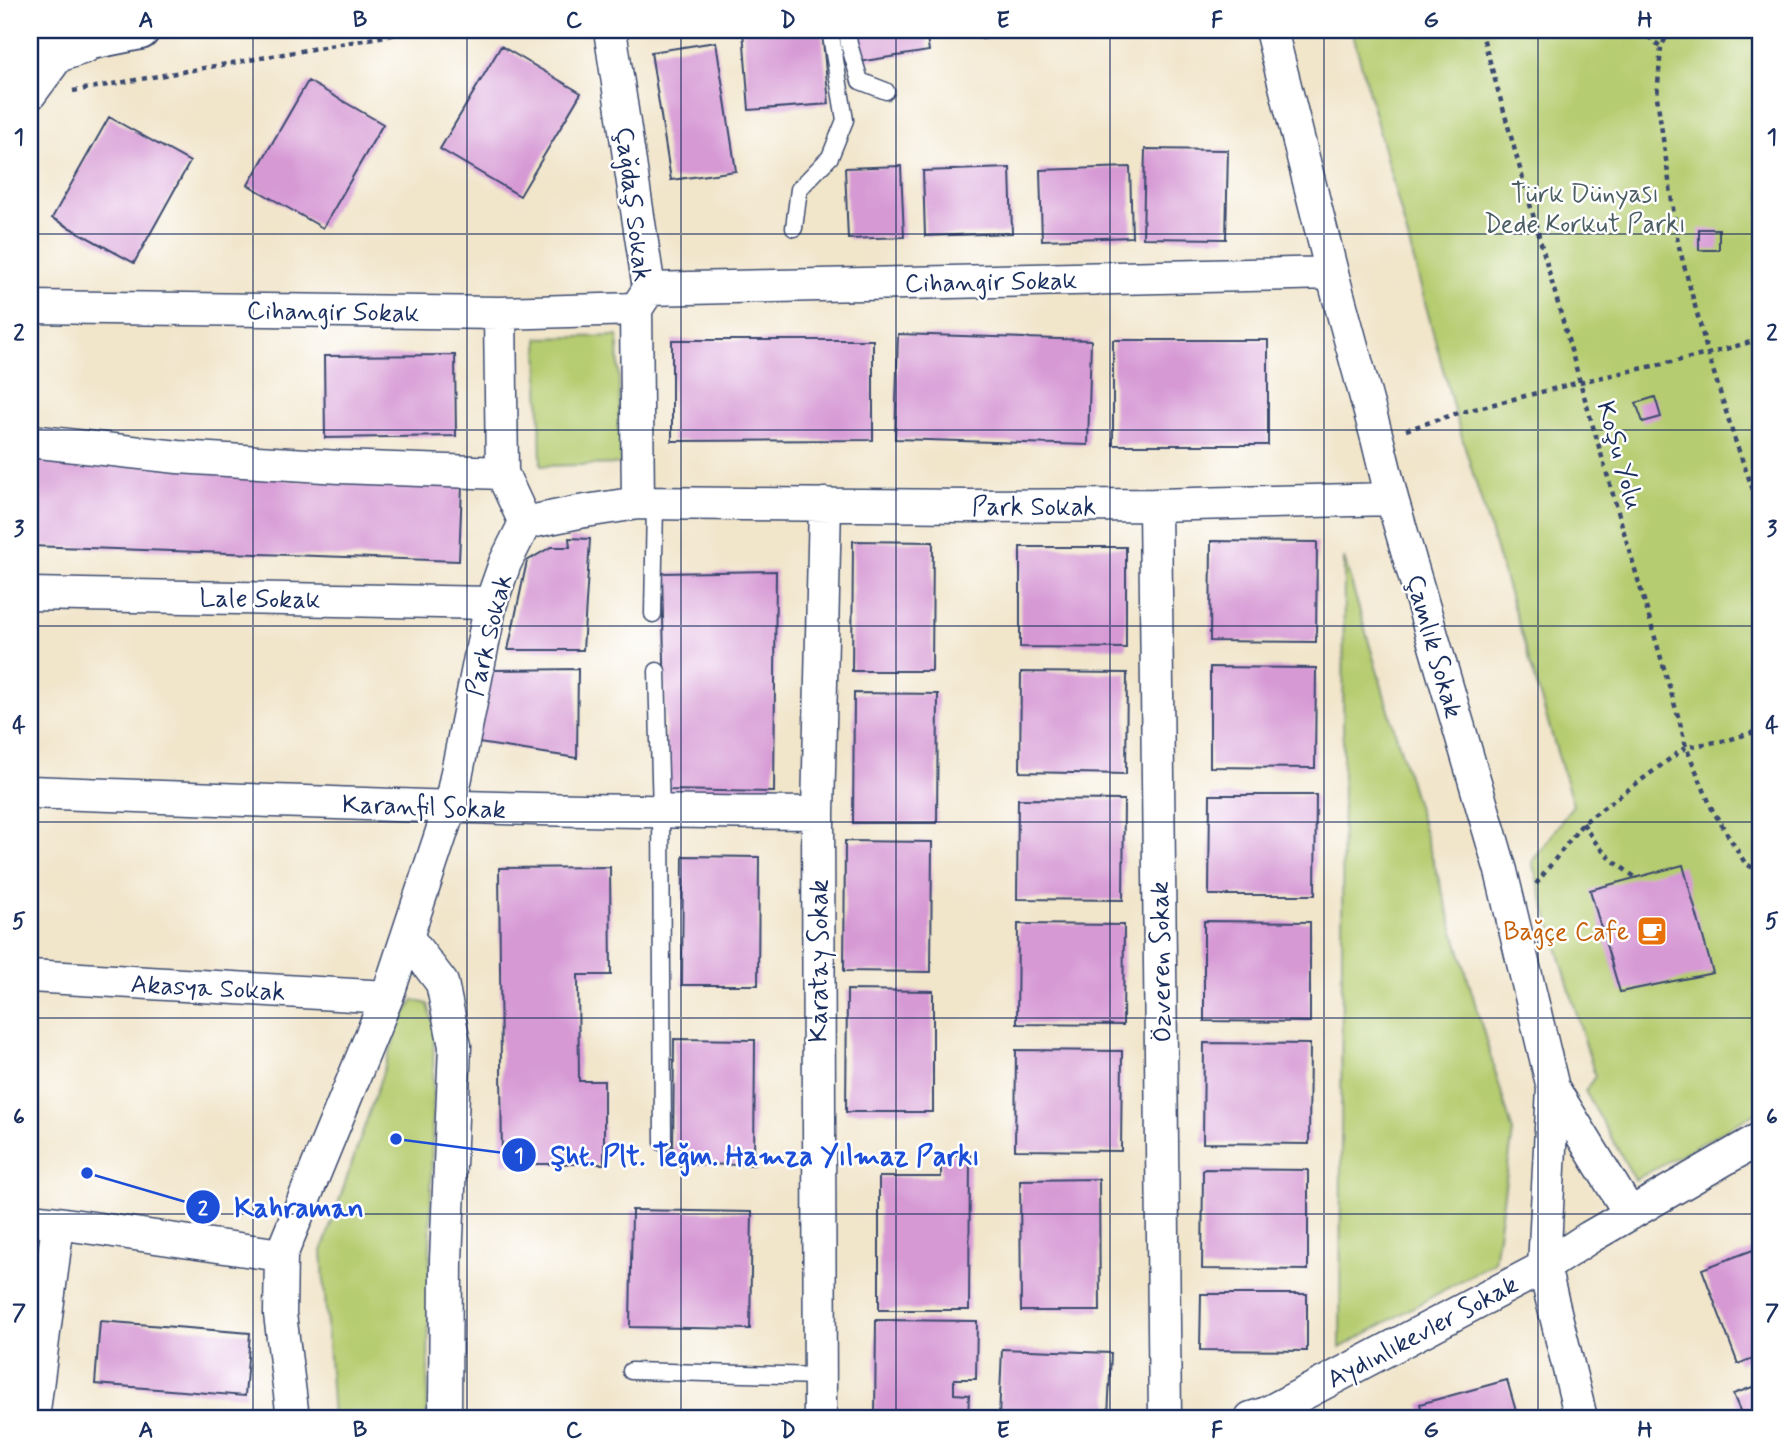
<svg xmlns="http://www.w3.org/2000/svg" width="1791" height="1448" font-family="Mynerve,sans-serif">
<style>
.green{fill:#b6cc70;stroke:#687e67;stroke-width:2}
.building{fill:#d699d4}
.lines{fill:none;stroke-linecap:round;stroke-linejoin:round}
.service-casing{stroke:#3b4a6e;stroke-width:19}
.minor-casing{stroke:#3b4a6e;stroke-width:35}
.primary-casing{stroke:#3b4a6e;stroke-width:42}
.path{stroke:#3b4a6e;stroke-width:4.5;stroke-dasharray:5 5;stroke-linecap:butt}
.service{stroke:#fff;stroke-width:16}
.minor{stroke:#fff;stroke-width:32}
.primary{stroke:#fff;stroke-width:38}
.grid{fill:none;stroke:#1b2f5e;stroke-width:2;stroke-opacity:0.55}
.labels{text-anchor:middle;stroke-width:5;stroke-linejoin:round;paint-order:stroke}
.park-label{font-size:26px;fill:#4a5e63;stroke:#fff}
.street-label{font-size:26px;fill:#1b2f5e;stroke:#fff}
.food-label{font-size:26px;fill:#c56008;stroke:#fff;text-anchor:end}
.leader{fill:none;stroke:#1d4ed8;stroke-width:2.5}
.callout-dot{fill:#1d4ed8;stroke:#fff;stroke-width:2.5}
.mark-label{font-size:21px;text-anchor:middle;font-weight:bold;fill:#fff}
.callout-label{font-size:28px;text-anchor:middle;font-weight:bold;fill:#1d4ed8;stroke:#fff;stroke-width:5;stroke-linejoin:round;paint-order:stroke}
.neatline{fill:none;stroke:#1b2f5e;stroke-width:2.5}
.grid-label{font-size:23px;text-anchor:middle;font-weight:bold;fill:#1b2f5e}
</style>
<rect width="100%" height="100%" fill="#fff"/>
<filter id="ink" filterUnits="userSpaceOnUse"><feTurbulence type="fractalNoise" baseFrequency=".0143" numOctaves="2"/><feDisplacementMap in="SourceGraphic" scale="14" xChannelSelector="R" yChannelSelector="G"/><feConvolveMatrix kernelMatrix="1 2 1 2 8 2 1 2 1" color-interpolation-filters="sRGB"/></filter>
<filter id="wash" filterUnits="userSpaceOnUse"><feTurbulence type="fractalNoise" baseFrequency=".00686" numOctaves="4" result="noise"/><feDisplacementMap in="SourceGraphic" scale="28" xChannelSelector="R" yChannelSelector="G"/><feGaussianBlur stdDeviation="1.57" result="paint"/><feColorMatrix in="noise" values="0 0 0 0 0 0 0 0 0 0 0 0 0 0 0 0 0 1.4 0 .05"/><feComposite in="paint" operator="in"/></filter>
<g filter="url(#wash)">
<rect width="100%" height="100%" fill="#f1e5ca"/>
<path class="green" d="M1352,30H1761V1110L1635,1180L1585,1091L1595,1076L1532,862L1573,805L1455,414Z
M618,336L621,464L541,466L538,338Z
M1344,558L1513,1132L1494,1262L1340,1348Z
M414,1000L428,1004L434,1027L427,1418H333L322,1251L399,1025Z"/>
<g id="blocks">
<path class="building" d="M743,30H822L829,104L749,110Z
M854,30H926L929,51L858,62Z
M981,30H1032V31L982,39Z
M716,42L736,171L671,180L651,52Z
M501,46L581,93L520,196L440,149Z
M308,81L383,124L323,228L248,185Z
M109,117L190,162L134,263L52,218Z
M1145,149L1228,150L1226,239L1143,238Z
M901,166L904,237L848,239L845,168Z
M1130,167L1132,237L1042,240L1040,170Z
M1010,168L1012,233L925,236L923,171Z
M1699,229H1719V250H1699Z
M898,334L1091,340L1088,445L895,439Z
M672,340H873V440L672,441Z
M1113,340H1268V445H1113Z
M455,355L456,436L325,438L324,356Z
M1655,397L1661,417L1643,422L1636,403Z
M30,451L285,475V480L462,486L459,561L30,546Z
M569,538L590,539L583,650H508L527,561L551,547H570Z
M853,541L933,542L932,671H852Z
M1211,541L1317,542L1316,642L1210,641Z
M1020,547H1126V648L1020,647Z
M776,571L774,792L667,790L662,573Z
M1210,667L1316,668L1315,768L1210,767Z
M578,669L577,758L472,742L478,688L495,670Z
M1021,672L1127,673L1126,774L1020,772Z
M854,693L938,694L937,823H853Z
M1210,795H1316L1315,895H1209Z
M1018,799L1124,800L1123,900L1017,899Z
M845,841L932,842L931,972L844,971Z
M683,856L759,857L758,985H682Z
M1683,865L1713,973L1620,992L1590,890Z
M610,867L611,975H578L579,1081H604V1164H502L499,868Z
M1204,921L1310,922V1022L1204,1021Z
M1018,924L1124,925L1123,1025L1017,1024Z
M847,990L933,991V1112H846Z
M674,1039L755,1040L754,1165L673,1164Z
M1204,1043L1310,1044L1309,1144L1203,1143Z
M1016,1050L1122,1051L1121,1151L1015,1150Z
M941,1155H970L969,1310H879V1177H941Z
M1203,1169L1308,1170V1270L1202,1269Z
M1099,1179L1100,1311H1021L1020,1180Z
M632,1210L752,1212L750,1329L630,1327Z
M1761,1247V1355L1738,1364L1702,1269Z
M1201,1294H1307V1351L1200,1350Z
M876,1320L977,1321L976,1379H954V1394L969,1395L968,1418H875Z
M100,1321L250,1333L245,1396L95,1384Z
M1002,1349L1111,1353L1108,1418H999Z
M1507,1380L1518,1418H1424L1420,1404Z
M1761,1384V1418H1743L1733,1394Z"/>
</g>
</g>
<g filter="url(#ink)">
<use href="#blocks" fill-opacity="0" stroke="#3b4a6e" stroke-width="2"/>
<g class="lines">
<g class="service-casing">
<path id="service" d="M847,30L849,44L860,81L886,91
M794,228L799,189L830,157L845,120L830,30
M653,614L655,502
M657,671L661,812L663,1143
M631,1371L820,1376"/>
</g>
<g class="minor-casing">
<path id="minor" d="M610,30L649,289L636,309L638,503
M1271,30L1332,273L1377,438L1392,499L1501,871L1553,1088L1544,1267L1581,1418
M30,94L58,56L85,47
M649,289L1332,273
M30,307L500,313L636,309
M500,313L502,473
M30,441L178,457L340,467L502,473L525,523
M1155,505L1165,1418
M30,594L491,603
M30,792C292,802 555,812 818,813
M407,937L442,983L455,1046L446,1260L445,1418
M30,976L387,997
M1553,1088L1630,1214
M30,1220L58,1223L281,1255
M33,1418L58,1223
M293,1418L280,1314L281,1255L387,997L450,807L491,603L505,563L525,523L579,512L638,503L967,506L1155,505L1392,499
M820,1418L818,813L825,504
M1251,1418L1267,1413L1544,1267L1590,1237L1761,1138"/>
</g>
<g class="primary-casing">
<path id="primary" d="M30,52L140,30"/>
</g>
<path class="path" d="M1481,30L1580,382L1680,723L1686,747L1712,809L1745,863L1761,873
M1640,30L1661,47
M1670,30L1661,47L1657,97L1678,243L1708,354L1735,440L1761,512
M73,91L420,30
M1406,430L1455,414L1580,382L1708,354L1761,339
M1583,823C1599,851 1610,859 1635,877
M1536,884L1583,823L1686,747L1728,740L1761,730"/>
<use href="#service" class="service"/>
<use href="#minor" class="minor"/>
<use href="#primary" class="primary"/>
</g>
</g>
<path class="grid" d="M253,30V1418M467,30V1418M681,30V1418M896,30V1418M1110,30V1418M1324,30V1418M1538,30V1418M30,234H1761M30,430H1761M30,626H1761M30,822H1761M30,1018H1761M30,1214H1761"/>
<defs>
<g id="cafe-square" transform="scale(1.575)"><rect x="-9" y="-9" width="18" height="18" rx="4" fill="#e8710a" stroke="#fff"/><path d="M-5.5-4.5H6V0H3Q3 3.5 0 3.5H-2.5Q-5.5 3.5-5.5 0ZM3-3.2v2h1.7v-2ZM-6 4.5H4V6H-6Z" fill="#fff"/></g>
</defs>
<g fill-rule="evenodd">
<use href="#cafe-square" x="1652" y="931"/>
</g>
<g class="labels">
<g class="park-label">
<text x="1585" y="202">Türk Dünyası<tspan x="1585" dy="30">Dede Korkut Parkı</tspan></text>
</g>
<g class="street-label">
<text transform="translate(634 204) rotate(83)" y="9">Çağdaş Sokak</text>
<text transform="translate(991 281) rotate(-1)" y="9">Cihangir Sokak</text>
<text transform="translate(333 311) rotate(1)" y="9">Cihangir Sokak</text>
<text transform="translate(1621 455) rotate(74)" y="9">Koşu Yolu</text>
<text x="1034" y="515">Park Sokak</text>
<text transform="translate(260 598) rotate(1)" y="9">Lale Sokak</text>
<text transform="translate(488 635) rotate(-76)" y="9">Park Sokak</text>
<text transform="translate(1435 646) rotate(74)" y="9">Çamlık Sokak</text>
<text transform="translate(424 806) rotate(2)" y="9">Karanfil Sokak</text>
<text transform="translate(818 961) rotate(-90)" y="9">Karatay Sokak</text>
<text transform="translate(1160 962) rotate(-91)" y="9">Özveren Sokak</text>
<text transform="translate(208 987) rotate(3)" y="9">Akasya Sokak</text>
<text transform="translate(1422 1331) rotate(-28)" y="9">Aydınlıkevler Sokak</text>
</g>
<g class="food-label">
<text x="1629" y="940">Bağçe Cafe</text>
</g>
</g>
<path class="leader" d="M396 1139L519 1155M87 1173L203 1207"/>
<g class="callout-dot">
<circle cx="396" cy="1139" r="7"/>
<circle cx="87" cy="1173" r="7"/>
<circle cx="519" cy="1155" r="18"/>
<circle cx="203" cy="1207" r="18"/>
</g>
<g class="mark-label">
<text x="519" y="1162">1</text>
<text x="203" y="1215">2</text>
</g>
<g class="callout-label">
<text x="765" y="1165">Şht. Plt. Teğm. Hamza Yılmaz Parkı</text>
<text x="299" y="1217">Kahraman</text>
</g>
<rect width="1791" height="1448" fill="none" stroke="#fff" stroke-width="77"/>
<rect x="38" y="38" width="1714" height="1372" class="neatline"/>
<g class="grid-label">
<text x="146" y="27">A</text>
<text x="360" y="27">B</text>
<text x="574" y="27">C</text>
<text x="788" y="27">D</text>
<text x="1003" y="27">E</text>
<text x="1217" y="27">F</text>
<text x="1431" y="27">G</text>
<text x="1645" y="27">H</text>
<text x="19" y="144">1</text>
<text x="1772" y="144">1</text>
<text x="19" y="340">2</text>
<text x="1772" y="340">2</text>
<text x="19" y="536">3</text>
<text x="1772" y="536">3</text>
<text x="19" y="732">4</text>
<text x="1772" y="732">4</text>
<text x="19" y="928">5</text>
<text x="1772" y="928">5</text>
<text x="19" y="1124">6</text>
<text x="1772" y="1124">6</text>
<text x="19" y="1320">7</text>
<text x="1772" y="1320">7</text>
<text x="146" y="1437">A</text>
<text x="360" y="1437">B</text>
<text x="574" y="1437">C</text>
<text x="788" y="1437">D</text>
<text x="1003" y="1437">E</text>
<text x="1217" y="1437">F</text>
<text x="1431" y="1437">G</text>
<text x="1645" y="1437">H</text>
</g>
</svg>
